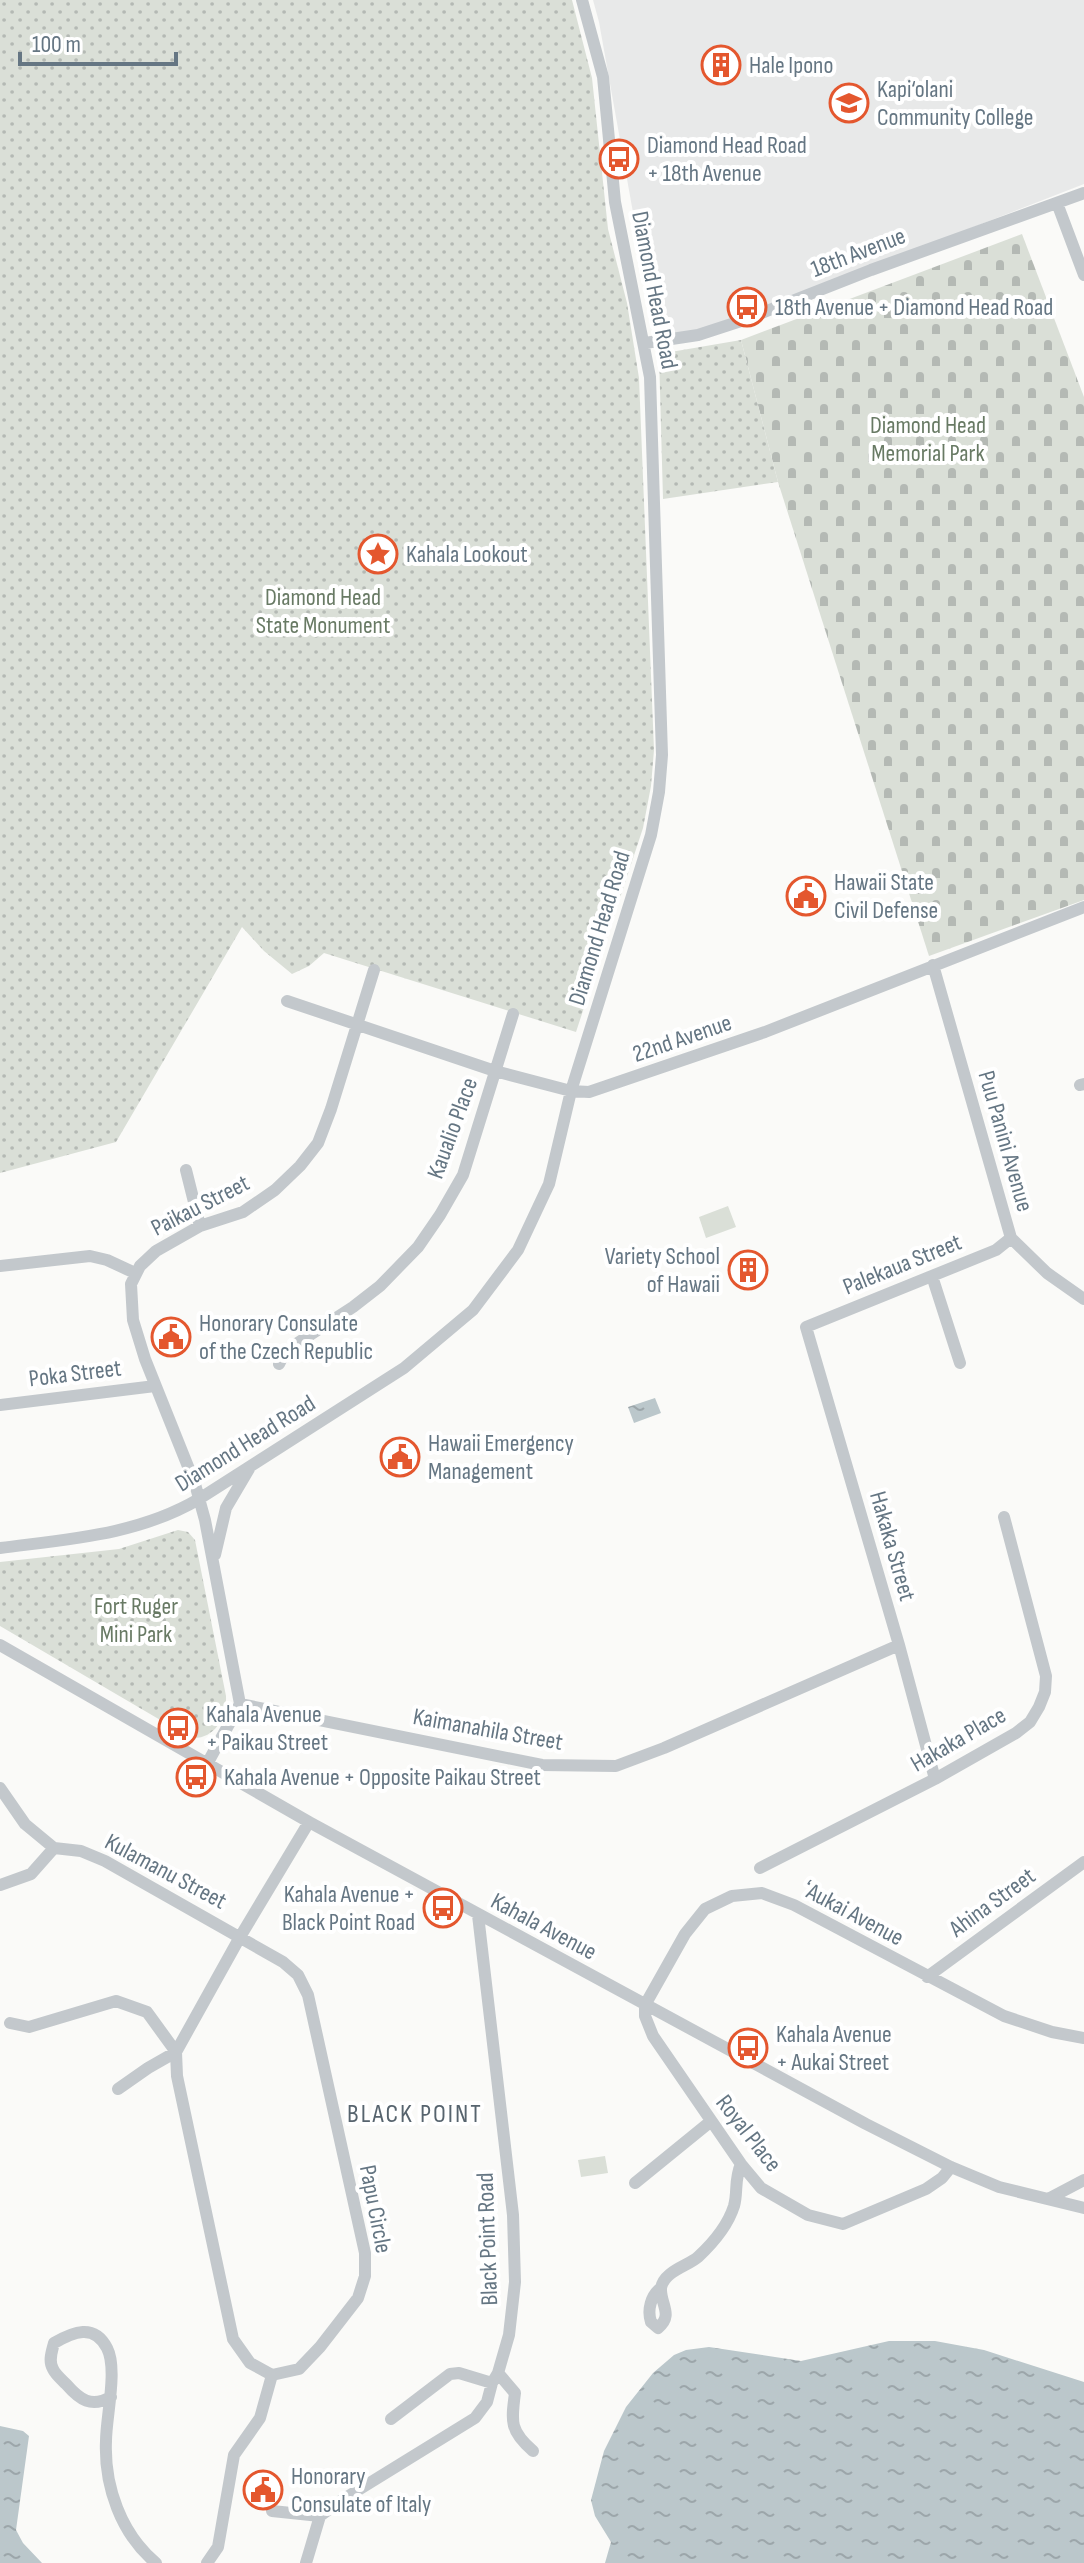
<svg xmlns="http://www.w3.org/2000/svg" width="1084" height="2563" font-family="'Sofia Sans Condensed',sans-serif">
<style>
.built{fill:#e8e9e9}
.grass{fill:#dadfd7}
.cemetery{fill:url(#cemetery-stones)}
.park{fill:url(#park-dots)}
.water{fill:url(#water-ripples)}
.lines{fill:none;stroke-linecap:round;stroke-linejoin:round}
.minor{stroke:#c3c8cc;stroke-width:12}
.labels{text-anchor:middle;stroke-width:8;stroke-linejoin:round;paint-order:stroke}
.poi-label{font-size:24px;fill:#657683;stroke:#fff;text-anchor:start}
.street-label{font-size:24px;fill:#657683;stroke:#fff}
.park-label{font-size:24px;fill:#687a64;stroke:#fff}
.neighbourhood-label{font-size:26px;letter-spacing:2px;fill:#57646e;stroke:#fff}
</style>
<defs>
<pattern id="cemetery-stones" width="16" height="16" patternUnits="userSpaceOnUse" patternTransform="scale(2)"><rect width="16" height="16" fill="#dadfd7"/><path d="M2 7V4a2 2 0 0 1 4 0v3zM10 15v-3a2 2 0 0 1 4 0v3z" fill="#b4b9b4"/></pattern>
<pattern id="park-dots" width="8" height="8" patternUnits="userSpaceOnUse" patternTransform="scale(2)"><rect width="8" height="8" fill="#dadfd7"/><path d="M2 2h.1M6 6h.1" fill="none" stroke="#b4b9b4" stroke-width="1.8" stroke-linecap="round"/></pattern>
<pattern id="water-ripples" width="26" height="14" patternUnits="userSpaceOnUse" patternTransform="scale(2)"><rect width="26" height="14" fill="#bbc7cb"/><path d="M2 4q2-2 4 0t4 0M15 11q2-2 4 0t4 0" fill="none" stroke="#9ca6aa"/></pattern>
</defs>
<rect width="100%" height="100%" fill="#fafaf8"/>
<path class="built" d="M593,0H1084V184L703,332L671,335L652,319L599,22Z"/>
<path class="grass" d="M728,1206L736,1227L706,1238L699,1217Z
M605,2156L608,2173L581,2177L578,2160Z"/>
<path class="cemetery" d="M1022,234L1084,397V900L929,956L778,482L741,340Z"/>
<path class="park" d="M0,0H572L592,78L608,229L627,303L639,378L654,750L651,786L643,828L576,1032L324,953L309,966L292,974L264,951L242,927L116,1142L0,1173Z
M741,340L778,482L663,499L659,354Z
M178,1530L188,1532L195,1540L226,1696C227,1718 214,1740 191,1738L0,1626V1562L119,1549Z"/>
<path class="water" d="M655,1398L661,1413L634,1423L628,1407Z
M889,2341H935L984,2350L1084,2382V2563H605L611,2542L595,2516L591,2500L604,2451L626,2407L653,2373L674,2355L686,2350L709,2347L801,2361Z
M0,2426L23,2431L29,2436L16,2530L23,2543L42,2563H0Z"/>
<g class="lines">
<path class="minor" d="M1057,203L1084,275
M645,343L698,335L744,320L871,270L1084,193
M933,965L1011,1238L1047,1273L1084,1299
M287,1001L495,1071L571,1091L589,1092L765,1032L1084,907
M1080,1085L1084,1084
M186,1170L200,1226
M0,1266L90,1256L107,1260L135,1273
M932,1276L960,1363
M279,1364L283,1356L293,1346L353,1307L380,1286L418,1247L440,1215L463,1175L513,1014
M0,1405L155,1386
M0,1548C69,1539 138,1535 199,1499L404,1368L473,1310L518,1250L549,1184L571,1091L651,835L659,792L662,755L650,377L615,202L603,77L582,0
M215,1555L226,1508L249,1469
M0,1645L309,1822L866,2124L951,2167L999,2187L1084,2208
M240,1704L542,1765L616,1766L664,1748L899,1645
M207,1764L240,1704L205,1520L195,1484L145,1359L133,1320L131,1284L140,1266L156,1251L200,1226L243,1212L275,1190L300,1166L318,1143L331,1109L374,970
M935,1779L899,1645L806,1327L996,1250L1011,1238
M0,1788L25,1824L54,1848L81,1851L105,1861L283,1962L298,1975L308,1995L365,2253V2276L358,2298L320,2347L299,2369L272,2375L250,2363L233,2339L177,2076L176,2052L147,2012L116,2001L29,2027L10,2023
M760,1868L935,1779L1016,1733L1030,1722L1039,1707L1045,1692L1046,1676L1004,1517
M0,1885L31,1874L54,1848
M927,1977L1084,1862
M118,2089L148,2068L176,2052L240,1937L309,1822
M951,2167L942,2178L926,2189L843,2224L808,2215L761,2188L741,2164L653,2036L645,2016V2005L685,1934L705,1909L732,1896L762,1893L794,1905L1004,2016L1052,2032L1084,2038
M635,2183L710,2122
M1048,2199L1084,2180
M661,2288C651,2295 647,2310 651,2322L658,2328C674,2315 660,2304 661,2288C664,2271 688,2266 698,2257C712,2244 728,2225 734,2206C738,2192 734,2180 741,2164
M498,2373L515,2393C511,2422 510,2431 533,2451
M111,2397C91,2408 80,2400 66,2384C62,2380 55,2374 53,2369C48,2361 52,2351 54,2343C73,2332 94,2323 107,2348C118,2369 106,2417 106,2441C104,2486 121,2534 156,2563
M391,2419L450,2374L459,2373L492,2383
M272,2511L320,2516
M207,2563L218,2547L234,2455L260,2418L272,2375
M306,2563L320,2516L342,2500L475,2418L487,2402L492,2383L498,2373L509,2335L515,2282L513,2215L478,1915"/>
</g>
<defs>
<g id="building-ring" transform="scale(2)"><circle r="9.5" fill="#fff" stroke="#e4572e" stroke-width="1.5"/><path d="M-4-6H4V6H1V3H-1V6H-4ZM-2.5-4.3h1.7v1.8h-1.7ZM.8-4.3h1.7v1.8H.8ZM-2.5-1h1.7V.8h-1.7ZM.8-1h1.7V.8H.8Z" fill="#e4572e"/></g>
<g id="university-ring" transform="scale(2)"><circle r="9.5" fill="#fff" stroke="#e4572e" stroke-width="1.5"/><path d="M0-5L7-2L0 1L-7-2ZM-4 1L0 2.5L4 1V4Q0 6-4 4Z" fill="#e4572e"/></g>
<g id="bus-ring" transform="scale(2)"><circle r="9.5" fill="#fff" stroke="#e4572e" stroke-width="1.5"/><path d="M-5-6H5V4H4V6H2V4H-2V6H-4V4H-5ZM-3.5-4V0h7V-4ZM-3.5 1.2v1.5H-2V1.2ZM2 1.2v1.5H3.5V1.2Z" fill="#e4572e"/></g>
<g id="sight-ring" transform="scale(2)"><circle r="9.5" fill="#fff" stroke="#e4572e" stroke-width="1.5"/><path d="M0-6L1.8-2.2L6-1.7L2.9 1.2L3.7 5.4L0 3.3L-3.7 5.4L-2.9 1.2L-6-1.7L-1.8-2.2Z" fill="#e4572e"/></g>
<g id="civic-ring" transform="scale(2)"><circle r="9.5" fill="#fff" stroke="#e4572e" stroke-width="1.5"/><path d="M-.6-6.5H3V-4.5H.6V-3L4-1V1h2V6H-6V1h2V-1L-.6-3ZM-1.2 2.5V6h2.4V2.5Z" fill="#e4572e"/></g>
</defs>
<g fill-rule="evenodd">
<use href="#building-ring" x="721" y="65"/>
<use href="#university-ring" x="849" y="103"/>
<use href="#bus-ring" x="619" y="159"/>
<use href="#bus-ring" x="747" y="307"/>
<use href="#sight-ring" x="378" y="554"/>
<use href="#civic-ring" x="806" y="896"/>
<use href="#building-ring" x="748" y="1270"/>
<use href="#civic-ring" x="171" y="1337"/>
<use href="#civic-ring" x="400" y="1457"/>
<use href="#bus-ring" x="178" y="1728"/>
<use href="#bus-ring" x="196" y="1777"/>
<use href="#bus-ring" x="443" y="1908"/>
<use href="#bus-ring" x="748" y="2048"/>
<use href="#civic-ring" x="263" y="2490"/>
</g>
<g class="labels">
<g class="poi-label">
<text x="749" y="73">Hale Ipono</text>
<text x="877" y="97">Kapi‘olani<tspan x="877" dy="28">Community College</tspan></text>
<text x="647" y="153">Diamond Head Road<tspan x="647" dy="28">+ 18th Avenue</tspan></text>
<text x="775" y="315">18th Avenue + Diamond Head Road</text>
<text x="406" y="562">Kahala Lookout</text>
<text x="834" y="890">Hawaii State<tspan x="834" dy="28">Civil Defense</tspan></text>
<text x="720" y="1264" text-anchor="end">Variety School<tspan x="720" dy="28">of Hawaii</tspan></text>
<text x="199" y="1331">Honorary Consulate<tspan x="199" dy="28">of the Czech Republic</tspan></text>
<text x="428" y="1451">Hawaii Emergency<tspan x="428" dy="28">Management</tspan></text>
<text x="206" y="1722">Kahala Avenue<tspan x="206" dy="28">+ Paikau Street</tspan></text>
<text x="224" y="1785">Kahala Avenue + Opposite Paikau Street</text>
<text x="415" y="1902" text-anchor="end">Kahala Avenue +<tspan x="415" dy="28">Black Point Road</tspan></text>
<text x="776" y="2042">Kahala Avenue<tspan x="776" dy="28">+ Aukai Street</tspan></text>
<text x="291" y="2484">Honorary<tspan x="291" dy="28">Consulate of Italy</tspan></text>
</g>
<g class="street-label">
<text transform="translate(858 252) rotate(-21)" y="8">18th Avenue</text>
<text transform="translate(655 290) rotate(79)" y="8">Diamond Head Road</text>
<text transform="translate(599 928) rotate(-73)" y="8">Diamond Head Road</text>
<text transform="translate(682 1038) rotate(-19)" y="8">22nd Avenue</text>
<text transform="translate(452 1128) rotate(-70)" y="8">Kaualio Place</text>
<text transform="translate(1006 1141) rotate(74)" y="8">Puu Panini Avenue</text>
<text transform="translate(200 1205) rotate(-27)" y="8">Paikau Street</text>
<text transform="translate(902 1264) rotate(-22)" y="8">Palekaua Street</text>
<text transform="translate(75 1373) rotate(-7)" y="8">Poka Street</text>
<text transform="translate(245 1443) rotate(-32)" y="8">Diamond Head Road</text>
<text transform="translate(893 1546) rotate(74)" y="8">Hakaka Street</text>
<text transform="translate(488 1729) rotate(10)" y="8">Kaimanahila Street</text>
<text transform="translate(958 1739) rotate(-30)" y="8">Hakaka Place</text>
<text transform="translate(166 1871) rotate(28)" y="8">Kulamanu Street</text>
<text transform="translate(992 1902) rotate(-36)" y="8">Ahina Street</text>
<text transform="translate(853 1913) rotate(28)" y="8">ʻAukai Avenue</text>
<text transform="translate(544 1926) rotate(28)" y="8">Kahala Avenue</text>
<text transform="translate(749 2133) rotate(52)" y="8">Royal Place</text>
<text transform="translate(376 2209) rotate(79)" y="8">Papu Circle</text>
<text transform="translate(487 2239) rotate(-92)" y="8">Black Point Road</text>
</g>
<g class="park-label">
<text x="928" y="433">Diamond Head<tspan x="928" dy="28">Memorial Park</tspan></text>
<text x="323" y="605">Diamond Head<tspan x="323" dy="28">State Monument</tspan></text>
<text x="136" y="1614">Fort Ruger<tspan x="136" dy="28">Mini Park</tspan></text>
</g>
<g class="neighbourhood-label">
<text x="415" y="2122">BLACK POINT</text>
</g>
</g>
<path d="M20 52v12h156v-12" fill="none" stroke="#657683" stroke-width="4"/>
<text x="32" y="52" font-size="24" fill="#657683" stroke="#ffffff" stroke-width="6" paint-order="stroke">100 m</text>
</svg>
